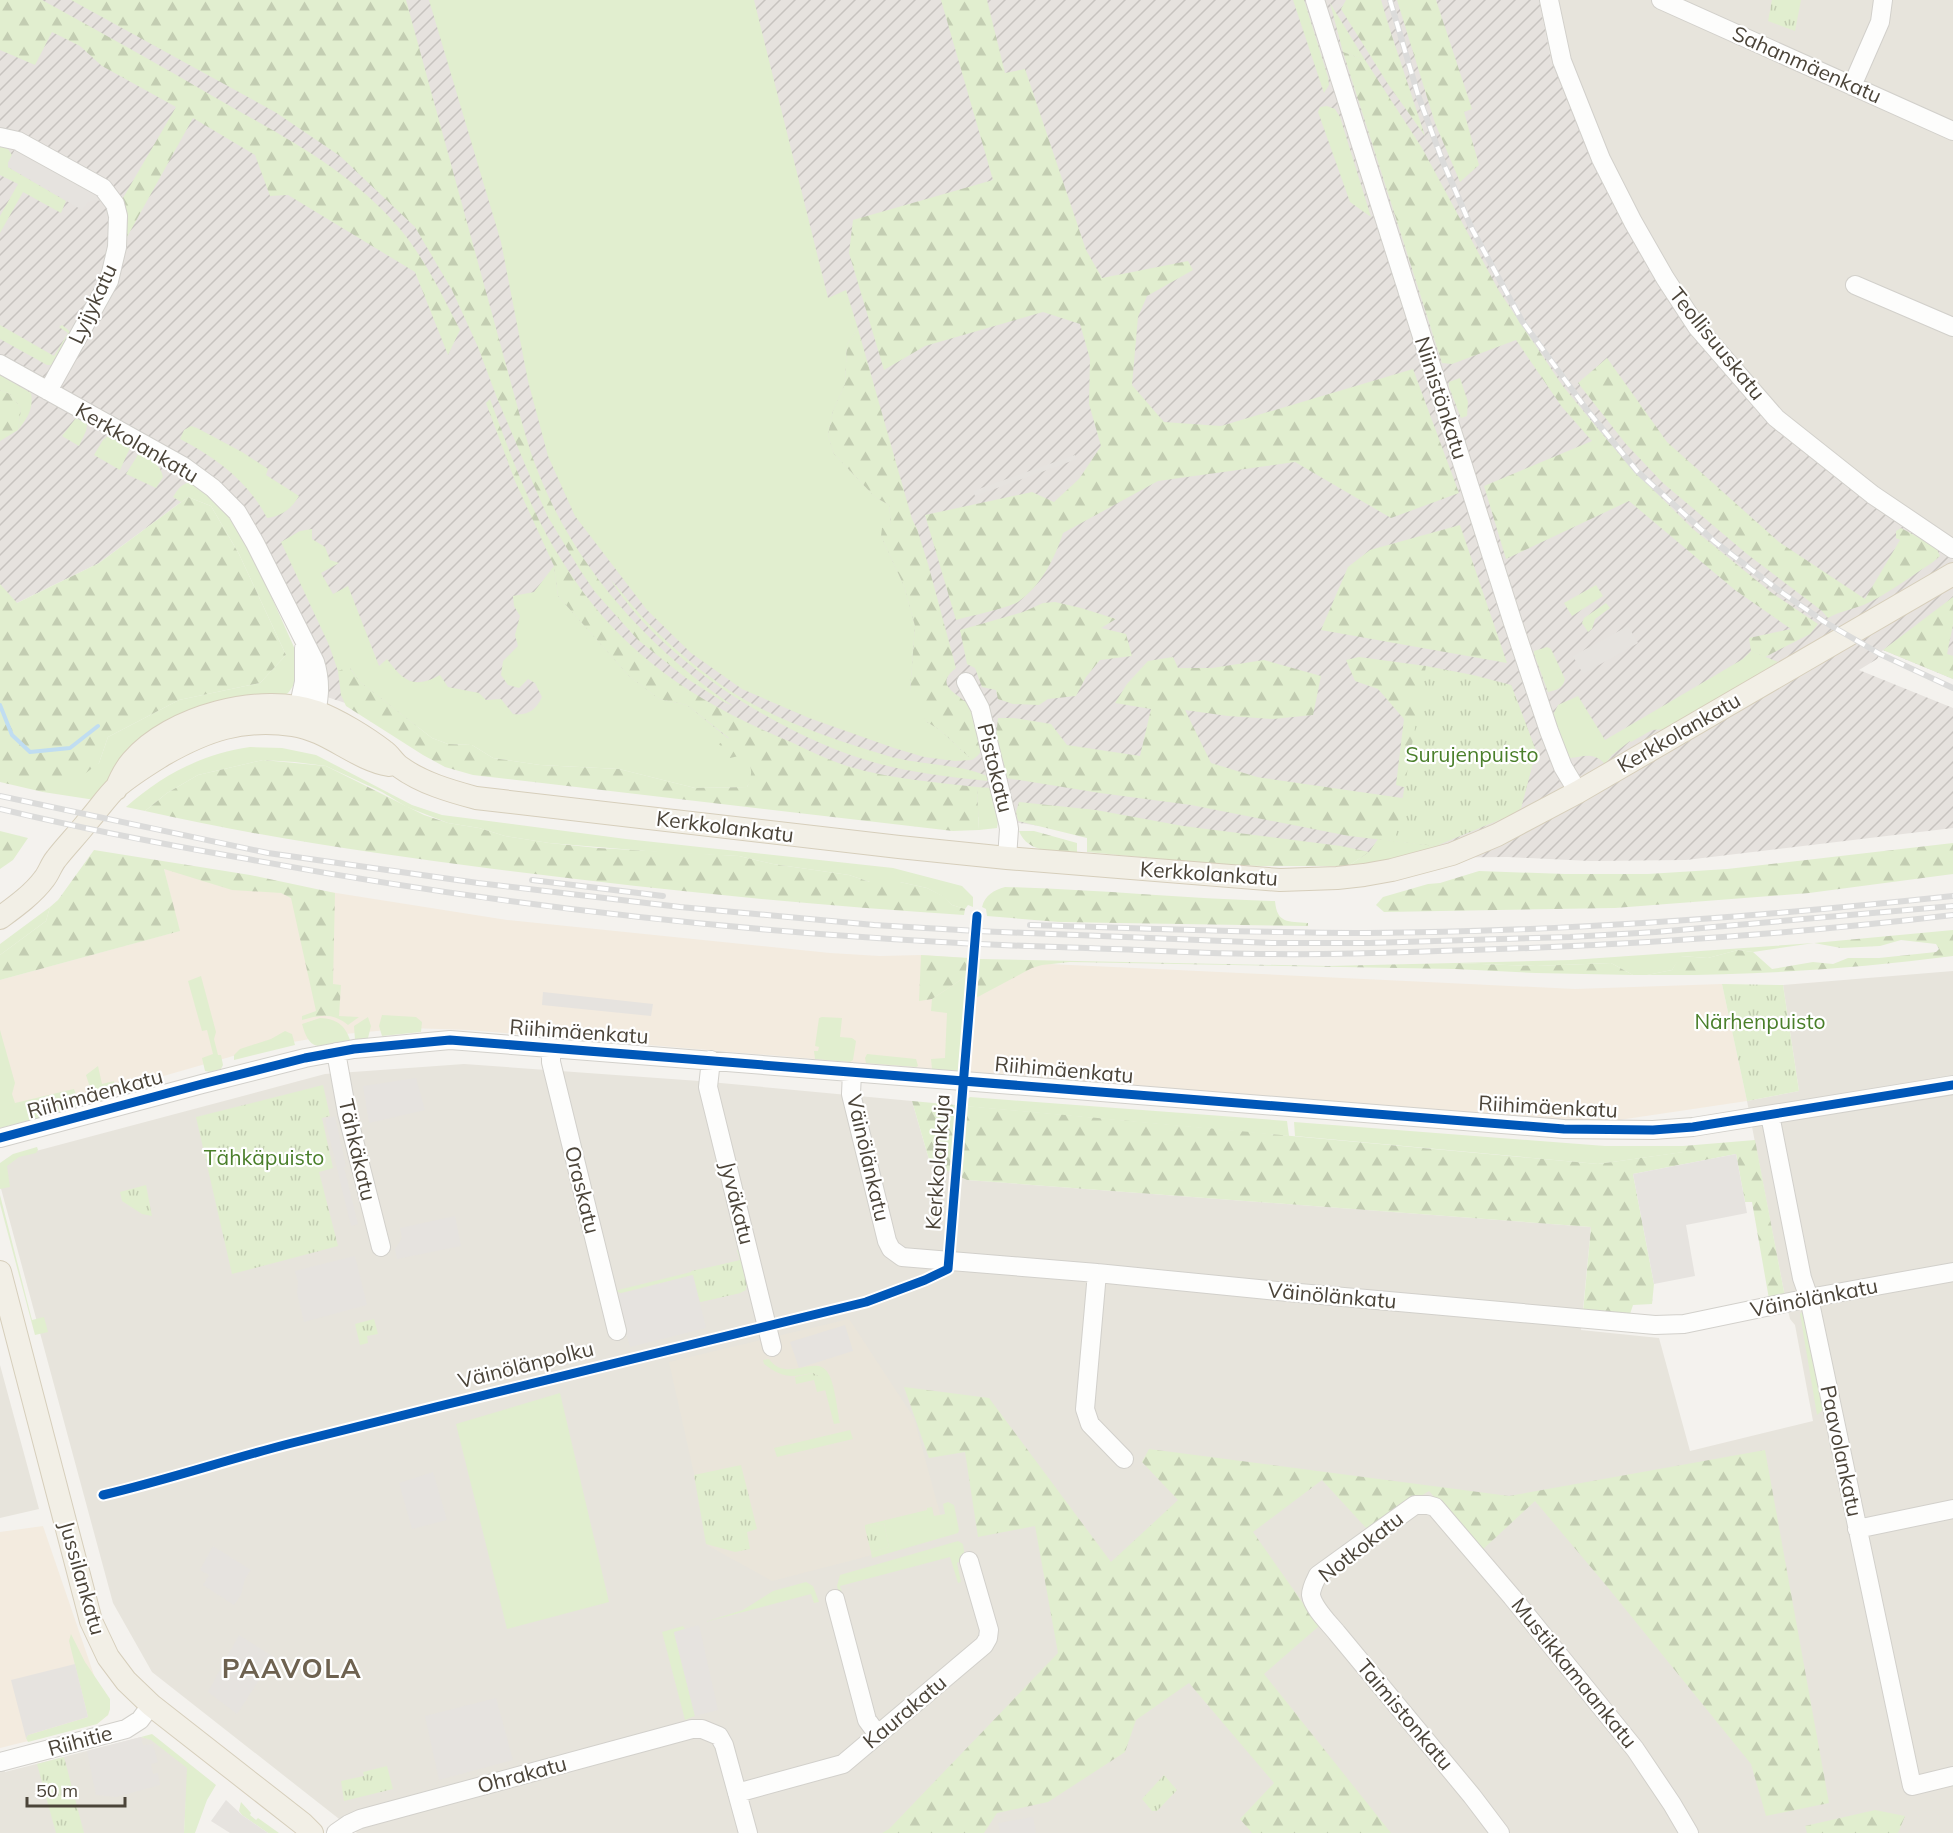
<svg xmlns="http://www.w3.org/2000/svg" width="1953" height="1833" font-family="Mulish,sans-serif">
<style>
.residential{fill:#e7e4dc}
.commercial{fill:#f3ebdf}
.industrial{fill:url(#industrial-furrows)}
.education{fill:#eae5da}
.grass{fill:#e1eecf}
.forest{fill:url(#forest-firs)}
.park{fill:url(#park-tufts)}
.parking{fill:#e6e3df}
.lines{fill:none;stroke-linecap:round;stroke-linejoin:round}
.stream{stroke:#c0ddf1;stroke-width:4}
.minor-casing{stroke:#d2d0cb;stroke-width:20}
.major-casing{stroke:#d6cebb;stroke-width:24}
.minor{stroke:#fdfdfc;stroke-width:18}
.major{stroke:#f2efe6;stroke-width:22}
.rail-casing{stroke:#dbdbda;stroke-width:6}
.rail{stroke:#fff;stroke-width:4;stroke-dasharray:11;stroke-linecap:butt}
.cycleway-casing{stroke:#fff;stroke-width:13}
.cycleway{stroke:#0057b8;stroke-width:9}
.labels{text-anchor:middle;stroke-width:4.5;stroke-linejoin:round;paint-order:stroke}
.street-label{font-size:21px;fill:#4b4439;stroke:#fff}
.park-label{font-size:21px;fill:#4a7f2a;stroke:#fff}
.district-label{font-size:27px;font-weight:bold;letter-spacing:1.5px;fill:#6e6250;stroke:#fff}
</style>
<defs>
<pattern id="industrial-furrows" width="10" height="10" patternUnits="userSpaceOnUse" patternTransform="scale(1.5)"><rect width="10" height="10" fill="#e6e2de"/><path d="M-1 1l2-2M0 10L10 0M9 11l2-2" fill="none" stroke="#c7c3bf"/></pattern>
<pattern id="forest-firs" width="22" height="20" patternUnits="userSpaceOnUse" patternTransform="scale(1.5)"><rect width="22" height="20" fill="#e1eecf"/><path d="M5 1l3.5 6h-7zM16 11l3.5 6h-7z" fill="#c3cdb2"/></pattern>
<pattern id="park-tufts" width="24" height="20" patternUnits="userSpaceOnUse" patternTransform="scale(1.5)"><rect width="24" height="20" fill="#e1eecf"/><path d="M3 7l-1-3M5 7V3M7 7l1-3M15 17l-1-3M17 17v-4M19 17l1-3" fill="none" stroke="#c3cdb2"/></pattern>
</defs>
<rect width="100%" height="100%" fill="#f4f2ee"/>
<path class="residential" d="M1539,0H1953V560L1771,424L1597,163L1550,54Z
M1953,971V1833H357L152,1672L113,1603L0,1185V1167L6,1159L325,1074L464,1064L699,1081L912,1101L930,1163L967,1180L1591,1227L1581,1330L1659,1338L1690,1451L1813,1421L1795,1325L1790,1319L1785,1297L1747,1101L1799,1091L1783,985Z
M0,1365L39,1509L0,1518Z
M141,1737L151,1739L188,1768L184,1833H0V1751L5,1772Z"/>
<path class="commercial" d="M164,869L216,874L507,920L830,953L880,956L921,955L1050,964L1575,989L1722,984L1747,1101L1592,1124L469,1030L408,1028L335,1035L268,1046L76,1101L0,1118V980L179,931Z
M43,1526L95,1678L109,1699L110,1709L108,1715L97,1724L0,1748V1532Z"/>
<path class="industrial" d="M0,0H1539L1550,54L1597,163L1771,424L1953,560V679L1883,650L1877,659L1859,670L1953,708V828L1686,860L1590,861L1508,857L1273,859L472,745L309,691L303,640L213,488L188,497L99,563L17,603L0,608Z"/>
<path class="education" d="M849,1319L914,1418L946,1536L772,1581L707,1545L695,1478L669,1362Z"/>
<path class="grass" d="M429,0H754L828,298L846,290L858,329L847,344L845,384L833,411L828,435L834,454L875,497L889,505L891,524L881,536L904,586L915,626L910,691L927,722L940,730L972,760L955,761L924,757L894,748L809,718L742,689L691,653L647,610L575,516L548,456L528,381L501,242Z
M1293,0H1304L1328,77L1329,85L1324,93Z
M1330,3L1365,60L1343,52Z
M1327,106L1335,109L1340,117L1371,217L1350,202L1318,112L1320,107Z
M0,145L8,149L12,155L8,163V167L66,201L61,213L23,192L0,233V216L18,184L0,175Z
M0,325L54,356L68,333L59,327L62,325L72,333L56,361L52,365H47L0,339Z
M0,375L31,393C34,408 27,419 18,430L21,408L10,394L0,390Z
M1460,378L1468,402L1467,416L1461,418L1449,387V382Z
M76,418L87,424L86,431L79,446L62,436Z
M191,426L197,428L242,452L268,469L266,475L299,496C291,509 282,516 267,518C249,482 215,457 180,439L184,430Z
M108,436L130,448L120,470L94,455L103,440Z
M139,453C150,460 160,463 163,477L156,488L126,474Z
M191,482L220,506L232,521L250,549L298,656C299,669 297,683 288,693L95,800L43,792L99,763L108,737L179,700L260,683L286,655L239,554L211,506L188,497L181,502L173,497C178,489 181,484 191,482Z
M312,529V539L325,547L330,560L339,563L321,573L333,594L348,586L379,666L387,659C404,682 414,689 440,675L448,687L479,693L486,700L501,699L513,714C528,716 536,710 542,697L535,683L528,679L519,688L508,685L501,675L503,661L518,646L515,635L520,616L514,606L513,596L534,592L554,566L558,596L629,676L659,699L687,705L729,739L750,761L752,777L747,787L695,788L619,769L540,765L493,758L472,745L448,744L432,738L360,682L350,668L338,671L329,645L281,542L300,531Z
M611,580C626,597 640,616 657,632C683,657 715,683 747,701C789,725 842,742 888,756C918,765 961,764 987,776L988,781C950,777 913,773 876,763C787,739 659,660 611,580Z
M1596,585L1603,596L1572,616L1564,603Z
M1606,603L1610,608L1595,619L1592,629L1588,632L1582,623L1584,618Z
M1547,647L1551,649L1565,679C1563,689 1556,690 1548,692L1534,654V651Z
M1751,651L1778,662L1666,729L1652,730L1631,742L1630,741L1612,755L1605,764C1593,751 1584,757 1569,758L1553,715L1558,705L1578,696L1605,740L1743,659Z
M250,747L282,748L316,755L412,805L442,815L626,839L893,868L962,886L973,897V907L968,905L965,909L952,905L942,896L927,888L900,882H870L849,875L773,864L739,856L670,853L549,843L505,836L479,828L448,823L407,807L382,792L326,766L295,762L263,760L198,775L167,793L145,811L126,807C162,775 202,754 250,747Z
M977,787L991,788L999,816L997,828L979,830Z
M1378,839L1436,846L1439,844V847L1380,862L1348,866L1369,852Z
M50,907L46,921L0,955V944Z
M1814,943L1753,952L1738,950L1708,958L1681,956L1672,970L1647,975H1633L1611,963L1536,966L1455,963L1571,960Z
M968,975L958,1071L932,1069L931,1059L945,1058L947,1013L931,1011L932,999Z
M201,976L216,1032L214,1039L218,1055H221L223,1065L221,1069L210,1072L205,1071L202,1058L213,1054L207,1030L202,1031L188,981Z
M382,1015L416,1017L422,1022L421,1032L382,1036L379,1026Z
M368,1017L371,1026L368,1038L355,1040L354,1026Z
M822,1017L842,1018L840,1037L852,1038L856,1041L853,1060L850,1062L815,1059L814,1051H818L819,1047L815,1046L819,1018Z
M320,1018C337,1019 345,1025 350,1040L318,1046C308,1044 305,1034 302,1024Z
M0,1030L15,1083L12,1094L15,1103L74,1089L78,1101L77,1108L0,1128Z
M285,1031L292,1034L295,1045L234,1060V1055L240,1049L271,1039Z
M867,1054L916,1059L918,1066L916,1067L866,1063L865,1058Z
M98,1066L102,1084L114,1081L116,1092L115,1097L95,1103L86,1075Z
M970,1097L1287,1121L1289,1136L964,1106L965,1101Z
M1294,1122L1605,1146H1683L1684,1152L1598,1164L1295,1136Z
M37,1147L38,1150L36,1153L19,1157L7,1166L10,1187L0,1189V1163L13,1154Z
M0,1195L32,1320L44,1317L48,1332L35,1335L0,1204Z
M741,1249L746,1290L740,1293L700,1302L693,1275L621,1293L614,1291L740,1260L737,1250Z
M1802,1312L1805,1315L1826,1407L1817,1415L1800,1314Z
M769,1359C787,1384 816,1353 828,1373C835,1384 837,1410 840,1423L834,1424L822,1378L813,1373C791,1377 784,1379 764,1364L763,1360Z
M560,1393L609,1602L507,1629L456,1424Z
M850,1430L853,1439L777,1457L774,1448Z
M948,1502L954,1505L959,1530L958,1533L872,1558L871,1552L889,1547L884,1523L865,1528V1525L927,1510V1508L932,1507L934,1516L945,1514L943,1504Z
M958,1541L963,1544L965,1559L957,1563L961,1582L958,1583L950,1557L840,1586L850,1624L847,1625L837,1586L840,1575Z
M806,1582L813,1586L819,1602L814,1603L811,1594L705,1622L743,1610L773,1591Z
M683,1626L685,1629L674,1633L695,1716L685,1720L662,1632Z
M71,1634L85,1662L110,1699V1709L108,1715L97,1724L28,1742L26,1738L28,1735L88,1717L69,1641Z
M152,1734L216,1785L207,1800L195,1833H184L187,1768L151,1740L141,1737Z
M241,1802L251,1813L250,1815L256,1820L258,1818L279,1833H268L242,1815L239,1811Z"/>
<path class="forest" d="M0,0H42C100,32 158,64 216,98C282,136 349,169 400,229C425,259 442,295 460,330L448,355L415,272L288,195L270,196L255,155L193,118L127,237V224L123,198L176,107L102,66L80,46L52,32L35,65L0,50Z
M71,0H406L520,416C525,432 529,449 535,464C572,565 646,646 733,706L722,701L686,678L638,640L595,592L580,570L548,517L535,488L497,398L478,347L452,290L415,227L340,156L275,112Z
M941,0H987L1005,73L1025,69L1086,250L1102,278L1188,261L1193,270L1147,296L1138,317L1132,385L1164,422L1221,426L1413,369L1459,493L1391,518L1295,462L1158,481L1063,533C1055,558 1041,586 1018,602C1008,608 970,616 956,620L925,515L1032,492L1054,502L1079,479L1101,446L1089,404L1090,359L1080,324L1043,312L925,346L884,370L849,253L853,220L993,180Z
M1346,0H1381L1390,30L1425,136L1388,84L1341,9Z
M1397,0H1436L1472,109L1464,112L1479,165L1460,182L1435,123Z
M1343,52L1365,60L1422,148L1499,291L1562,385L1598,429L1631,468L1693,529L1772,593L1818,624L1810,634L1765,657L1751,651L1749,638L1791,629L1735,590L1629,501L1506,559L1484,486L1592,441L1562,407L1516,340L1452,364L1442,363Z
M858,329L912,519L917,529L928,564L956,668C931,687 962,694 970,707C973,713 981,743 981,749C981,754 976,757 972,760L940,730L927,722L915,704L910,692L915,626L904,586L881,536L882,528L891,524L889,505L875,497L834,454L828,435L833,411L845,384L847,344Z
M1607,358L1667,442L1779,542L1865,599L1900,540L1896,538V531L1901,528L1936,547L1940,556L1933,562C1913,575 1893,590 1872,601C1857,609 1842,610 1828,618L1822,611L1747,554L1663,483L1626,444L1578,383Z
M0,390L10,394L21,408L18,430L0,441Z
M490,399C510,453 531,513 562,561C619,653 694,702 793,743C810,751 828,760 847,766C889,779 934,782 977,787L979,830L953,831L473,775L445,767L423,755L346,706L341,695L338,671L349,667L360,682L432,738L448,744L472,745L493,758L540,765L619,769L695,788L747,787C753,775 753,765 743,755L730,758L719,744L729,738L687,705L659,699L629,676L558,596L554,566L515,481L486,403Z
M188,497L211,506L239,554L286,655L260,683L179,700L108,737L99,763L82,776L43,792L0,782V584L17,603L99,563Z
M1460,525L1507,663L1321,630L1348,567L1370,550Z
M1953,597V625L1947,654L1953,656V679L1883,650Z
M1055,602L1081,608L1116,619L1101,628L1126,634L1132,656L1100,660L1086,677L1076,696L1048,699L1039,705L1013,704L998,699L996,690L982,687L975,668L967,664L960,630L1023,612L1043,603Z
M1173,657L1178,668H1212L1264,660L1321,676L1313,715L1273,719L1228,716L1185,710L1211,763L1257,777L1402,798L1437,813L1436,846L1349,836L1191,805L1100,793L1006,778L1004,764L996,737L998,718H1014L1051,724L1067,745L1140,756L1151,709L1115,703L1127,684L1148,661Z
M1359,657L1426,666L1435,683L1511,685L1536,751L1521,808L1509,816L1396,785L1404,719L1378,689L1355,681L1346,660Z
M263,760L326,766L424,815L448,823L479,828L505,836L549,843L598,848L739,856L773,864L849,875L870,882H900L927,888L943,896L952,905L965,909L964,915C807,905 650,889 494,869C377,854 260,837 145,811L167,793L198,775Z
M1019,802L1096,810L1183,826L1341,846L1369,852L1348,866H1261L1213,864L1087,852V838L1018,821L1016,812Z
M0,831L28,838L13,860L0,869Z
M1019,831H1034L1077,843V853C1056,851 1028,854 1019,831Z
M1953,843V874L1809,893L1615,908L1384,912L1376,905L1383,897L1428,884L1440,883L1479,871L1565,874H1648L1727,869Z
M94,850L250,875L335,893L333,984L341,985L339,1016L359,1017L348,1025C332,1012 320,1015 302,1020V1016L316,1011L291,898L281,893L232,890L164,869L180,931L0,980V955L46,921L50,907L58,900Z
M1005,887C1095,889 1185,899 1275,901C1277,924 1288,921 1308,923V926L1059,922L987,916L986,909L982,907C985,895 994,890 1005,887Z
M1953,930V956C1851,969 1750,976 1647,975L1672,970L1680,956L1708,958L1738,950L1753,952L1772,969L1813,962L1833,964L1848,958H1879L1936,952L1939,949L1936,944L1901,940L1880,946L1841,948L1814,943Z
M921,955L969,958L968,975L932,999L919,1001Z
M977,959L1328,966L1455,963L1536,966L1611,963L1633,975L1536,973L1455,969L1070,962L1042,965L1032,968L972,1000Z
M912,1101L1598,1164L1683,1152V1146L1755,1140L1785,1297L1769,1299L1752,1202H1745L1736,1154L1633,1174L1654,1284L1652,1304L1633,1305L1629,1317L1583,1312L1591,1227L967,1180L930,1163Z
M904,1387L989,1398L1111,1562L1178,1500L1142,1462L1149,1449L1509,1496L1765,1450L1829,1803L1766,1816L1751,1764L1605,1584L1535,1501L1481,1551L1429,1491L1367,1529L1322,1480L1253,1532L1319,1626L1264,1674L1391,1833H1252L1240,1819L1274,1783L1189,1683L1136,1720L1125,1752L1048,1802L997,1813L984,1833H882L889,1829L1058,1653L1035,1526L978,1537L965,1452L929,1458Z
M1875,1810L1905,1816L1898,1833H1807L1805,1826Z"/>
<path class="park" d="M1772,0H1801L1795,31L1768,21Z
M1426,666L1473,675L1511,685L1536,751L1521,808L1509,816L1436,846L1395,841Z
M1722,984L1783,985L1799,1091L1747,1101Z
M323,1085L330,1116L322,1118L333,1168L319,1172L338,1246L232,1274L196,1117Z
M146,1185L152,1216L142,1214L122,1201L120,1192Z
M743,1260L748,1286L740,1293L700,1302L691,1271Z
M374,1319L378,1334L367,1336L368,1343L360,1345L355,1324Z
M813,1373L822,1378L826,1390L817,1392L814,1380L796,1384L795,1377Z
M741,1465L757,1529L747,1532L750,1549L735,1552L706,1544L694,1475Z
M884,1523L889,1547L871,1552L865,1528Z
M64,1757L84,1833H56L37,1764Z
M387,1766L393,1789L344,1801L341,1781L364,1776L363,1772Z
M1164,1775L1177,1790L1157,1811H1152L1142,1799Z"/>
<path class="parking" d="M15,149L99,196L104,201L94,200L88,202L82,210L8,167V163Z
M1075,455L1077,459L975,496L973,491Z
M1628,626L1638,643L1583,674L1573,656Z
M543,992L653,1004L651,1016L542,1005Z
M416,1078L425,1110L369,1123L363,1086Z
M335,1116L346,1167H344L358,1224L351,1226L325,1119Z
M1736,1154L1747,1213L1686,1225L1695,1276L1654,1284L1633,1174Z
M455,1216L461,1246L397,1259L395,1249L402,1238L400,1228Z
M355,1256L367,1305L304,1322L297,1293L298,1282L295,1271Z
M693,1275L706,1328L630,1347L616,1295Z
M845,1325L853,1351L799,1368L790,1342Z
M433,1472L447,1520L412,1529L399,1483Z
M213,1546L251,1570L245,1579L241,1595L234,1605L203,1585L209,1575L200,1570Z
M699,1625L718,1710L695,1716L674,1632Z
M239,1635L274,1657L237,1714L208,1692Z
M75,1664L88,1717L28,1735L26,1738L11,1680Z
M496,1698L513,1760L439,1780L425,1716Z
M141,1737L143,1745L153,1744L158,1762L151,1764L153,1774L158,1773L160,1785L116,1797L96,1795L87,1751Z
M226,1800L242,1815L268,1833H230L211,1821Z
M1033,1817L1036,1833H1000L998,1823Z"/>
<g class="lines">
<path class="stream" d="M0,705L12,735L30,752L70,748L98,726"/>
<g class="minor-casing">
<path id="minor" d="M1315,0L1513,623L1549,731L1563,767L1578,792
M1549,0L1562,61L1601,159L1633,222L1665,278L1697,327L1776,418L1873,495L1953,549
M1661,0L1953,131
M1852,86L1880,22L1883,0
M0,137L18,141L103,188L115,204L118,216L117,247L109,281L48,391
M1855,285L1953,327
M0,364L183,466L213,488L237,512L255,543L315,662C322,684 319,703 313,725
M966,682L980,708L1008,823L1009,829L1007,858
M296,718L304,682V648
M551,1048V1062L617,1331
M336,1052L347,1113L381,1247
M711,1060L708,1087L772,1347
M852,1072L851,1094L887,1241L891,1249L902,1257L1097,1273L1288,1292L1655,1325L1684,1324L1809,1298L1953,1272
M1770,1115L1802,1278L1809,1298L1912,1786L1953,1776
M0,1138L202,1084L305,1058L354,1049L450,1040L1564,1129L1653,1130L1693,1127L1953,1085
M1097,1273L1085,1409L1090,1424L1124,1459
M1857,1529L1953,1509
M835,1599L867,1720L878,1735
M0,1762L126,1729L140,1720L151,1705
M737,1793L843,1764L984,1645L988,1638L989,1630L969,1561
M336,1833L349,1824L360,1819L692,1729H702L719,1736L724,1745L748,1833
M1500,1833L1472,1796L1337,1633C1329,1623 1313,1608 1311,1595C1311,1588 1315,1581 1318,1575L1415,1505H1428L1435,1507L1512,1597L1635,1749L1672,1804L1689,1833"/>
</g>
<g class="major-casing">
<path id="major" d="M116,789C120,779 125,769 132,761C170,716 262,692 317,712C338,720 366,737 384,751C390,755 394,763 400,767C422,783 450,791 476,798L899,847L1007,858L1280,880L1337,878L1364,875L1392,870L1452,854L1497,835L1578,792L1953,574
M0,918C15,907 33,894 44,879C49,873 51,865 56,859C66,846 78,834 88,821C98,810 107,796 118,786C132,774 147,765 163,755C207,730 241,718 293,725C328,730 355,759 389,765
M0,1272L91,1621L108,1657L126,1681L151,1705L303,1824L312,1833"/>
</g>
<use href="#minor" class="minor"/>
<use href="#major" class="major"/>
<g class="rail-casing">
<path id="rail" d="M1390,0L1418,95L1443,162L1472,229L1522,321L1587,410L1637,471L1715,542L1781,592L1823,621L1880,654L1953,688
M0,796L268,853L478,883L680,907L874,925L977,931L1273,943H1369L1570,937L1656,932L1953,906
M0,809C80,828 161,844 242,858C521,910 802,940 1086,948C1148,950 1211,954 1273,954C1339,955 1405,952 1471,950C1632,945 1793,934 1953,915
M532,880L663,896
M1030,925C1142,928 1253,933 1365,933C1561,932 1758,917 1953,896"/>
</g>
<use href="#rail" class="rail"/>
<g class="cycleway-casing">
<path id="cycleway" d="M0,1138L202,1084L305,1058L354,1049L450,1040L1564,1129L1653,1130L1693,1127L1953,1085
M103,1495C167,1480 229,1459 292,1443C483,1395 674,1348 866,1302L925,1280L948,1269L977,916"/>
</g>
<use href="#cycleway" class="cycleway"/>
</g>
<g class="labels">
<g class="street-label">
<text transform="translate(1807 65) rotate(24)" y="7">Sahanmäenkatu</text>
<text transform="translate(93 304) rotate(-65)" y="7">Lyijykatu</text>
<text transform="translate(1717 344) rotate(51)" y="7">Teollisuuskatu</text>
<text transform="translate(1441 398) rotate(72)" y="7">Niinistönkatu</text>
<text transform="translate(137 443) rotate(30)" y="7">Kerkkolankatu</text>
<text transform="translate(1679 733) rotate(-30)" y="7">Kerkkolankatu</text>
<text transform="translate(995 768) rotate(76)" y="7">Pistokatu</text>
<text transform="translate(725 827) rotate(7)" y="7">Kerkkolankatu</text>
<text transform="translate(1209 874) rotate(4)" y="7">Kerkkolankatu</text>
<text transform="translate(579 1032) rotate(4)" y="7">Riihimäenkatu</text>
<text transform="translate(1064 1070) rotate(5)" y="7">Riihimäenkatu</text>
<text transform="translate(95 1094) rotate(-15)" y="7">Riihimäenkatu</text>
<text transform="translate(1548 1107) rotate(3)" y="7">Riihimäenkatu</text>
<text transform="translate(357 1150) rotate(77)" y="7">Tähkäkatu</text>
<text transform="translate(868 1158) rotate(77)" y="7">Väinölänkatu</text>
<text transform="translate(938 1162) rotate(-86)" y="7">Kerkkolankuja</text>
<text transform="translate(582 1190) rotate(76)" y="7">Oraskatu</text>
<text transform="translate(737 1203) rotate(76)" y="7">Jyväkatu</text>
<text transform="translate(1332 1296) rotate(5)" y="7">Väinölänkatu</text>
<text transform="translate(1814 1298) rotate(-11)" y="7">Väinölänkatu</text>
<text transform="translate(526 1365) rotate(-14)" y="7">Väinölänpolku</text>
<text transform="translate(1841 1451) rotate(78)" y="7">Paavolankatu</text>
<text transform="translate(1361 1547) rotate(-38)" y="7">Notkokatu</text>
<text transform="translate(82 1578) rotate(74)" y="7">Jussilankatu</text>
<text transform="translate(1574 1673) rotate(51)" y="7">Mustikkamaankatu</text>
<text transform="translate(905 1712) rotate(-40)" y="7">Kaurakatu</text>
<text transform="translate(1405 1715) rotate(50)" y="7">Taimistonkatu</text>
<text transform="translate(80 1741) rotate(-15)" y="7">Riihitie</text>
<text transform="translate(522 1775) rotate(-15)" y="7">Ohrakatu</text>
</g>
<g class="park-label">
<text x="1472" y="762">Surujenpuisto</text>
<text x="1760" y="1029">Närhenpuisto</text>
<text x="264" y="1165">Tähkäpuisto</text>
</g>
<g class="district-label">
<text x="292" y="1678">PAAVOLA</text>
</g>
</g>
<path d="M27 1797v9h98v-9" fill="none" stroke="#4b4439" stroke-width="3"/>
<text x="36" y="1797" font-size="18" fill="#4b4439" stroke="#ffffff" stroke-width="4.5" paint-order="stroke">50 m</text>
</svg>
